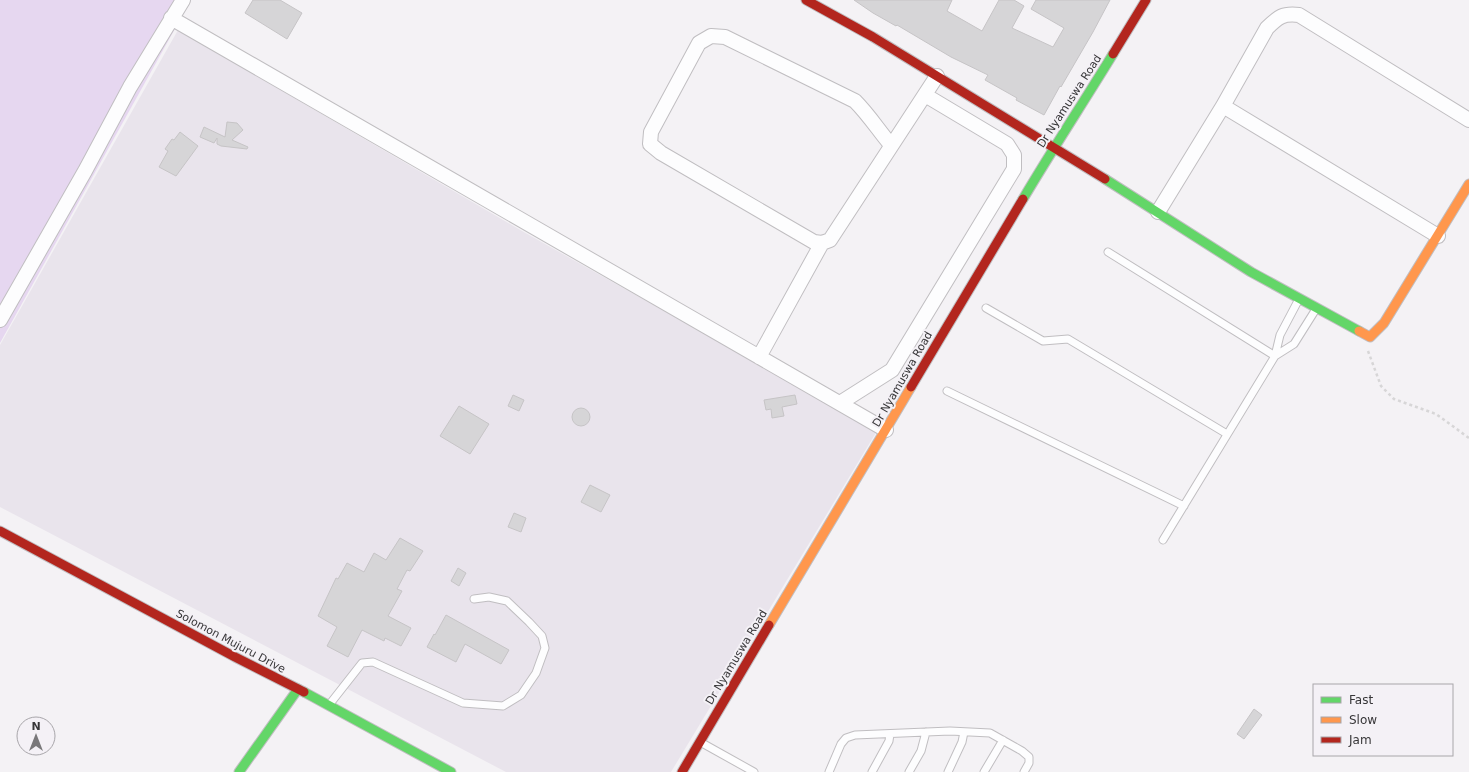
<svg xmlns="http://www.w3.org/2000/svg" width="1469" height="772" font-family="'DejaVu Sans',sans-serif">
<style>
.built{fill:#e9e4ec}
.green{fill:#e6d7f0}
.building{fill:#d6d5d7;stroke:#c6c4c6}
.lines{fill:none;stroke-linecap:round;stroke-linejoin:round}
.lane-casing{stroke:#c0bec1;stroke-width:9}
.street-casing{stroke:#c0bec1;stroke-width:16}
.fast-casing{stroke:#c0bec1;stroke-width:11}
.slow-casing{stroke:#c0bec1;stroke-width:11}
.jam-casing{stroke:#c0bec1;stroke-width:11}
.path{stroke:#d7d6d7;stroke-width:2.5;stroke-dasharray:3 3;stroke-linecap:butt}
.lane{stroke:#fdfdfe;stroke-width:7}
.street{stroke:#fdfdfe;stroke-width:14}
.fast{stroke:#63d668;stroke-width:9}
.slow{stroke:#ff974d;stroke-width:9}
.jam{stroke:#b3261e;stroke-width:9}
.labels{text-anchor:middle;stroke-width:4;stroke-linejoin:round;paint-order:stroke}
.street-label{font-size:11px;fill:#373638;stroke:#f4f1f6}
</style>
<rect width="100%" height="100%" fill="#f4f2f5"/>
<path class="built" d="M178,30L522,231L877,431L671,772H506L0,507V345Z"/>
<path class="green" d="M0,0H191L0,343Z"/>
<path class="building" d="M253,0H280L302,13L287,39L245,13Z
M854,0H952L947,11L982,31L999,0H1014L1024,6L1012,28L1053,47L1064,28L1031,9L1036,0H1110L1093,32L1061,87L1060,86L1044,115L1016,100L1017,98L985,80L988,75L951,57L897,25L896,26L873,13Z
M227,122L237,123L243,130L232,140L248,147L247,149L221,146L217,144V138L214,143L200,137L204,127L225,137Z
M180,132L198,146L176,176L159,167L168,151L165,149L172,139L174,140Z
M513,395L524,400L519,411L508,406Z
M795,395L797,404L782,407L784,416L772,418L771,409L766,410L764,400Z
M459,406L489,424L470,454L440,436Z
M572 417a9 9 0 1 1 18 0a9 9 0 1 1-18 0Z
M590,485L610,495L601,512L581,502Z
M514,513L526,518L521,532L508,527Z
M400,538L423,551L410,571L407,570L397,589L402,591L388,616L411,628L401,646L385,638L384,641L362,630L348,657L327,646L337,627L318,616L336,578L338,579L347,563L364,572L374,553L386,560Z
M458,568L466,573L459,586L451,581Z
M446,615L509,650L501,664L465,644L456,662L427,647L434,634L435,635Z
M1254,709L1262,715L1244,739L1237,734Z"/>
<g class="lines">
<g class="lane-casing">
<path id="lane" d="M1108,252L1275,356
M986,308L1043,341L1068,339L1227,434
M1275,356L1294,344L1316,309
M947,391L1184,506
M1163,540L1275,356L1280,335L1299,299
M329,705L362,663L373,662L463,703L503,706L521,695L536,673L545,648L542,636L529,622L507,601L489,597L474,599
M702,743L754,772
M829,772L841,744L846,738L855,735L950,731L990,733L1022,751L1029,757V763L1024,772
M872,772L889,741L890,734
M909,772L921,751L926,732
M948,772L962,742L964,732
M984,772L1003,740"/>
</g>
<g class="street-casing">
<path id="street" d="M171,18L886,430
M1223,106L1438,236
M891,145C879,131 869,115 855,101L725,37L711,36L699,43L651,132L650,144L661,153L814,242L822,243L830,240L937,76
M1158,212L1223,106L1267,28C1278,17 1283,13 1299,15L1469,120
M0,320L85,171L130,87L183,0
M759,357L822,243
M840,403L892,370L1014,169V155L1007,144L925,95"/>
</g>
<g class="fast-casing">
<path id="fast" d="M1105,179L1251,272L1359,331
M1023,199C1052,150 1083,103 1113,54
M304,692L451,772
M239,772L298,689"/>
</g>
<g class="slow-casing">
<path id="slow" d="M1359,331L1370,337L1384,323L1469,184
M769,625L911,387"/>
</g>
<g class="jam-casing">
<path id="jam" d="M806,0L873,37L1105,179
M1113,54L1146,0
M911,387L1023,199
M0,531L235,657L304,692
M682,772L769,625"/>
</g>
<path class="path" d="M1368,351L1381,386L1394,399L1436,414L1469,438"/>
<use href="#lane" class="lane"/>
<use href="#street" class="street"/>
<use href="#fast" class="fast"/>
<use href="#slow" class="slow"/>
<use href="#jam" class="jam"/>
</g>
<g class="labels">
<g class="street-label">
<text transform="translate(1069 101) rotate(-57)" y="4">Dr Nyamuswa Road</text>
<text transform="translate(902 379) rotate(-60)" y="4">Dr Nyamuswa Road</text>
<text transform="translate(231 641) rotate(28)" y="4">Solomon Mujuru Drive</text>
<text transform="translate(736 657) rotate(-59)" y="4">Dr Nyamuswa Road</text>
</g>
</g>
<rect x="1313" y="684" width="140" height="72" fill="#f4f1f6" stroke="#a8a6aa"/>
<rect x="1321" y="697" width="20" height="6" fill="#63d668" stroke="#a8a6aa"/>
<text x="1349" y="704" font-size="12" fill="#373638">Fast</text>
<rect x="1321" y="717" width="20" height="6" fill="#ff974d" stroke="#a8a6aa"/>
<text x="1349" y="724" font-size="12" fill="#373638">Slow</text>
<rect x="1321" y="737" width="20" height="6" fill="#b3261e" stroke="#a8a6aa"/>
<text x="1349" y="744" font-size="12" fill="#373638">Jam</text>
<g transform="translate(36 736)"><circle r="19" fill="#f4f1f6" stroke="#a8a6aa"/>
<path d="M0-3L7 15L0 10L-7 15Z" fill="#79787a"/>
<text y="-6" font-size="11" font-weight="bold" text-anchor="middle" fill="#373638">N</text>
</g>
</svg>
